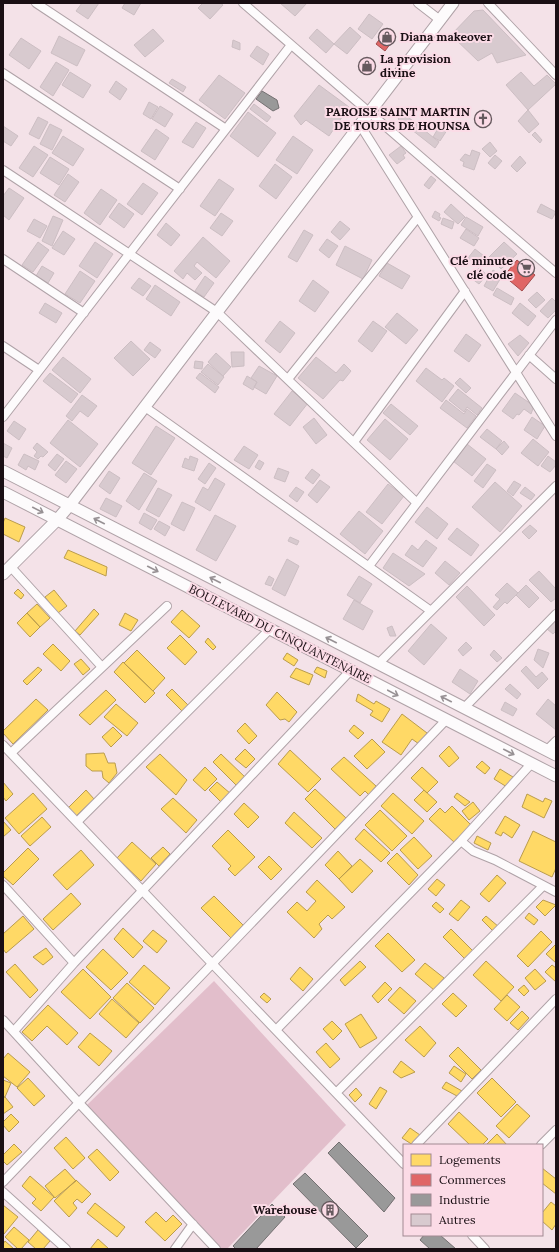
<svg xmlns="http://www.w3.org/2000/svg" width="559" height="1252" font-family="Lora,serif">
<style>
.green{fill:#e2becb}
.homes{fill:#ffd966;stroke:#ba9c4d}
.shops{fill:#e06666;stroke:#a54c4d}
.industry{fill:#999;stroke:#737071}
.building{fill:#d8cacf;stroke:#ccbec3}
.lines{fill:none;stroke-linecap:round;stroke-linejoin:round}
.street-casing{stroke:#afa2a7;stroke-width:10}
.secondary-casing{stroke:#afa2a7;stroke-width:13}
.street{stroke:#fdfbfc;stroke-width:8}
.secondary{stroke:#fdfbfc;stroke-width:11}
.oneway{stroke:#979194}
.labels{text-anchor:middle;stroke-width:4;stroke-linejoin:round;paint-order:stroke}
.poi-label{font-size:12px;font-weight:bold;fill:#1a0f14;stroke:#fbdbe6;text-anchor:end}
.street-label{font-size:12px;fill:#1a0f14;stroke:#fbdbe6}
</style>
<rect width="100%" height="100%" fill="#f4e2e8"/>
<path class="green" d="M214,981L346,1125L227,1249H222L87,1105Z"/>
<path class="homes" d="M5,518L25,527L19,542L3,534V523Z
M68,550L107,567L106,576L64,558Z
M18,589L24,595L21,599L14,593Z
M54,590L67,606L58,613L45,597Z
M37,604L50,618L40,627L27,613Z
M94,609L99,614L80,635L75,631Z
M182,610L200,626L189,638L171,622Z
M27,613L40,627L30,637L17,623Z
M125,613L138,620L131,631L119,625Z
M180,635L197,652L185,665L167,648Z
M208,638L216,647L213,650L205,642Z
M53,644L70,661L61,671L43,654Z
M137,650L165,678L153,691L124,663Z
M287,653L298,660L294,666L283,659Z
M81,659L90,669L83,675L74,664Z
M123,662L155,693L145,703L114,672Z
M38,667L42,670L27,685L23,681Z
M317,667L327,671L325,678L314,672Z
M296,668L313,675L309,685L290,677Z
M172,689L190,707L184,713L166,695Z
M106,690L116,700L90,725L79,715Z
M277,692L297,712L289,722L285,719L280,720L266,705Z
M358,694L374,704L376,701L390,709L382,722L370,715L373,711L356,701Z
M36,699L48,710L13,744L3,733V731Z
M116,704L138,723L127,736L104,717Z
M402,714L427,733L419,744L412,739L401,755L382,742Z
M245,723L257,736L249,744L237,731Z
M354,725L364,733L358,739L349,731Z
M113,727L122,736L111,747L102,737Z
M372,739L385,752L367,769L354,756Z
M449,746L459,758L449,767L439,756Z
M245,749L255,759L246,768L235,759Z
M290,750L321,779L308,792L278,764Z
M104,753L108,763H115L117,773L109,783L103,778L102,771H92L86,766V754Z
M160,754L187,780L176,795L146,767Z
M221,754L246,778L238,787L213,762Z
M344,757L376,786L369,795L365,791L360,796L331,769Z
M482,761L490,768L485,774L476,767Z
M205,767L217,779L205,791L193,780Z
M422,767L438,782L427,793L411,778Z
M500,769L513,777L507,787L494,779Z
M3,782L13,794L6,801L3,797Z
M217,782L231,794L222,803L209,790Z
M315,789L346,818L335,829L305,799Z
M86,790L94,799L76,816L68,808Z
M424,790L437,802L427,812L414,800Z
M33,793L47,809L19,834L5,818Z
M393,793L424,821L412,834L381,806Z
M457,793L470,802L465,806L454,797Z
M527,794L543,802L545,798L552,801L544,818L522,807Z
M173,798L197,820L186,833L161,809Z
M473,802L480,811L469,820L462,811Z
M244,803L259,817L248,828L234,814Z
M452,806L472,826L455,843L429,819L440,808L445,813Z
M380,810L407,836L392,851L365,825Z
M294,812L322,838L312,848L285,823Z
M505,816L520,825L512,838L503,832L501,836L495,833Z
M42,817L51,827L30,846L21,836Z
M3,821L11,830L3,837Z
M364,829L390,853L381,862L355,839Z
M228,830L255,857L235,876L228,869L231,866L212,846Z
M533,831L556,842V868L552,877L519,861Z
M477,836L491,843L488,850L474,843Z
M414,837L432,856L418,869L400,850Z
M132,842L156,864L141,881L117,858Z
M163,847L170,854L159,866L151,858Z
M28,848L39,859L13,885L3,876V873Z
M81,850L94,865L67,890L53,875Z
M338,851L352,866L339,879L325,865Z
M397,853L418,875L409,885L387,863Z
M269,856L282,869L271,880L258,867Z
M360,859L373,871L352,893L339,879Z
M497,875L506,883L489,902L480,894Z
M437,879L445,885L436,896L428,889Z
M317,880L345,907L332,919L328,915L319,924L322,929L314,938L287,912L297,902L307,911L316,901L306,892Z
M71,893L81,904L53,930L43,919Z
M214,896L243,925L231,938L201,908Z
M461,900L470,907L458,921L449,914Z
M543,900L556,905L545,916L536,907Z
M436,902L444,909L440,913L432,906Z
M529,913L538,920L534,925L525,918Z
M23,916L34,929L6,953L3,949V934Z
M486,916L499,927L494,932L482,920Z
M123,928L143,947L133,958L114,939Z
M451,929L474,952L466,960L443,937Z
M153,930L167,941L157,953L143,941Z
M541,931L552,942L528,967L517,956Z
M388,933L415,960L402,972L375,946Z
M555,945L556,946V963L546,954Z
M46,948L53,957L43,965L33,957Z
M103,949L128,973L111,990L86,967Z
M360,961L366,967L345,986L340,980Z
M486,961L514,987L501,1001L473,975Z
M425,963L444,978L434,990L415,974Z
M15,964L38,990L30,998L6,972Z
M144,965L170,988L155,1005L129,982Z
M552,965L556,968V982L545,972Z
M300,967L313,979L303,991L290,979Z
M83,969L111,997L90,1019L61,992Z
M535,969L546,981L535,990L525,978Z
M385,982L392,989L378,1003L372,996Z
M127,983L154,1008L140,1023L113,998Z
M524,985L529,991L524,996L518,990Z
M400,987L416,1001L404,1014L388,1000Z
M264,993L271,999L267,1003L260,997Z
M453,993L467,1006L456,1017L442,1004Z
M507,995L520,1007L507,1021L494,1009Z
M112,999L139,1023L126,1038L99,1014Z
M48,1005L78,1033L67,1045L47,1026L32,1041L22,1032Z
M522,1011L529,1018L518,1030L510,1023Z
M361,1014L377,1038L360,1048L345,1024Z
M332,1021L342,1031L333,1040L323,1029Z
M420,1026L436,1043L424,1057L405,1040Z
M90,1033L112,1051L99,1066L78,1047Z
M326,1043L340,1059L330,1068L316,1052Z
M458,1047L481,1070L472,1079L449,1056Z
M8,1053L30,1072L17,1087L3,1076V1059Z
M401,1061L415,1072L401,1078L393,1072Z
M454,1066L466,1074L461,1082L449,1073Z
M28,1078L45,1096L34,1106L17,1088Z
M492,1078L516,1102L501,1117L477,1093Z
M3,1080L11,1083L5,1097L3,1096Z
M446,1082L462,1091L457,1096L442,1088Z
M380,1087L387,1091L376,1109L369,1104Z
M356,1088L362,1095L355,1102L349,1095Z
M5,1097L13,1107L3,1114V1098Z
M517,1104L530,1116L509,1138L496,1126Z
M459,1112L488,1139L482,1145H470L448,1124Z
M11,1114L19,1122L9,1132L3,1125V1122Z
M410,1128L420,1135L413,1145L402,1138Z
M497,1134L507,1145H486Z
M66,1137L85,1158L73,1169L54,1148Z
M14,1144L22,1152L7,1165L3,1161V1155Z
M97,1149L119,1172L110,1181L88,1157Z
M542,1168L556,1179V1194L542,1183Z
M65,1169L76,1181L55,1198L45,1186Z
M30,1176L54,1197L41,1211L32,1203L36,1199L22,1186Z
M76,1180L91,1194L82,1203L77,1199L73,1203L77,1208L69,1217L54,1201Z
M551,1202L556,1206V1224L552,1230L542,1221V1213Z
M95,1203L125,1227L117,1237L87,1213Z
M3,1205L18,1217L4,1234L3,1233Z
M156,1212L166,1222L173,1215L182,1224L165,1241L145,1222Z
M14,1227L29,1240L21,1249H18L5,1237Z
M38,1230L50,1241L43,1249H36L28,1242Z
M98,1239L109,1249H90Z
M5,1241L14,1249H3V1244Z"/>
<path class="shops" d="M387,29L396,36L385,51L376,44Z
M517,260L535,275L522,291L504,276Z"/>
<path class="industry" d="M262,91L277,100L279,108L273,111L256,99Z
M339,1142L395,1198L384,1212L328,1153Z
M305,1173L368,1236L356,1248L293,1184Z
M272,1204L285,1217L256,1249H236L233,1246Z
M424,1235H440L456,1249H430L420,1240Z"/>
<path class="building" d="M82,3H99L88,19L76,11Z
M125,3H141L134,15L122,8Z
M203,3H220L223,5L210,19L198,8Z
M280,3H307L295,16Z
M483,10L526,55L497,63L492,53L478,61L451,35L474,11Z
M369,14L383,24L372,39L358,29Z
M350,27L361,37L347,54L334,44Z
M153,29L164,41L145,57L134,45Z
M317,29L334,44L326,53L309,38Z
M59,36L85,50L77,66L51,53Z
M21,38L41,51L29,69L9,55Z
M233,40L240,43V50L232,47Z
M257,46L269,54L263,65L250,56Z
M56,62L69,70L53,96L40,87Z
M70,72L91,85L83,98L62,85Z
M521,72L534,86L547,75L556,84L528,110L506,85Z
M219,75L245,93L225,119L199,100Z
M172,79L186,87L183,92L169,83Z
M116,81L127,89L120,100L109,92Z
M319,85L349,107L329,136L306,120L301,125L294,116Z
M149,102L158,107L151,119L143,114Z
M254,104L271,117L267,122L250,109Z
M160,106L173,114L165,127L152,119Z
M528,110L539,124L529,133L518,121Z
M248,112L276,133L258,157L230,136Z
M403,113L439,142L435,148L398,119Z
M38,117L48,122L39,139L29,134Z
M443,120L451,124L440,141L433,137Z
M196,122L206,128L193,148L182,142Z
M50,124L62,130L52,150L40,144Z
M3,126L18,136L11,146L3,141Z
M156,129L169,138L155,160L141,151Z
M535,132L542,140L540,143L532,135Z
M63,136L84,149L73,166L52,153Z
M293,136L313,150L297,174L276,160Z
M490,142L497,151L490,157L482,149Z
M34,146L48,155L33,177L19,168Z
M401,146L406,153L403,155L405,158L397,164L389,155Z
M472,150L480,153L474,170L463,166L464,162L460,160L465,154L470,156Z
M495,155L502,161L495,169L488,163Z
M520,156L526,163L517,172L511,166Z
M50,157L69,169L59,185L40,173Z
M275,164L292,177L276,199L259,186Z
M68,174L79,182L65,202L54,195Z
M431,176L436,180L429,189L424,185Z
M219,179L234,189L215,216L200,206Z
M143,183L158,193L142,215L127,204Z
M9,188L24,198L9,220L3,215V196Z
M101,189L117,200L100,225L84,213Z
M119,203L134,214L124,228L109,217Z
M451,204L465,217L458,224L444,212Z
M541,204L556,212L552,219L537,212Z
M435,211L440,214L439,217L441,218L439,221L432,217Z
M221,213L233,221L222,236L210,228Z
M53,216L63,220L52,246L42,241Z
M466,217L483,227L478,236L461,225Z
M443,218L454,222L452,229L441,224Z
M34,219L47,226L40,238L27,231Z
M340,221L350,229L340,240L331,232Z
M166,223L180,235L171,246L157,235Z
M466,229L479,238L474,246L460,238Z
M304,230L313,235L297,262L288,257Z
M63,231L75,239L64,255L52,248Z
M203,237L230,261L216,278L197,262L194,266L202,273L195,280L187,273L183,279L174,271Z
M327,239L338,246L329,258L319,250Z
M38,242L49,250L33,272L22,265Z
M95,242L113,254L97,278L79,266Z
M504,242L517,254L501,269L489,257Z
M345,246L372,260L363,279L336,265Z
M475,249L484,256L476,265L468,258Z
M387,263L410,276L402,289L379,276Z
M42,266L54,273L48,283L36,276Z
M479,268L487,275L479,284L471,278Z
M493,270L502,276L493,291L484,286Z
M80,271L95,281L80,303L65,294Z
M205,276L214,283L204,297L195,291Z
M139,278L151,286L143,296L131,288Z
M313,280L329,292L315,312L299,301Z
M155,285L180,302L171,316L146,299Z
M497,288L514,298L511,305L493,295Z
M537,292L545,300L536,308L528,300Z
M552,298L556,302V310L548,318L540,311Z
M45,303L62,313L56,323L39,313Z
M520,303L536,316L528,326L512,313Z
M397,313L418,330L406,344L385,327Z
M280,321L295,333L280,353L265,341Z
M373,321L387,331L372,352L358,341Z
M466,334L481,345L469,362L454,351Z
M520,335L529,343L518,356L508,344Z
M131,341L150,359L133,376L114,358Z
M150,342L161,350L155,358L144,350Z
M231,352H244V366L232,367Z
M216,353L231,367L223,376L208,362Z
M63,357L91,379L80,393L52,370Z
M316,357L336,373L344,364L351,371L343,381L340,380L323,399L298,378Z
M195,361L203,362L202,369L194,368Z
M208,364L224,377L218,385L201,372Z
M259,366L277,376L266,394L254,387L257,382L251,378Z
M426,368L442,380L444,378L454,386L442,402L416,381Z
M50,373L78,394L71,403L43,381Z
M200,373L219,387L215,393L196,378Z
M247,376L257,382L253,390L243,384Z
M460,378L471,388L466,393L455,383Z
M458,389L482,408L477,415L467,407L464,412L449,400Z
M292,391L308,403L290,426L274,414Z
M515,393L534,406L531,414L524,409L519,415L517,414L513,419L502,411Z
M82,395L97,406L88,417L80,411L72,421L66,416Z
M446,400L464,414L467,409L476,416L467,428L440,408Z
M391,404L418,426L410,435L383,413Z
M532,417L545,426L537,439L524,430Z
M314,418L327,435L316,444L303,427Z
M385,419L408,439L390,460L367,440Z
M68,420L98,444L80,467L50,443Z
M14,421L26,429L19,440L7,431Z
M156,426L175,438L151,475L132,463Z
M487,429L502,441L496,449L480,437Z
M533,439L549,452L538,466L521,453Z
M504,441L509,447L502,455L496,449Z
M3,443L12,448L7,458L3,456Z
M37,443L48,452L43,457L41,456L38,459L34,456L37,452L33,448Z
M467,444L486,459L472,476L453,461Z
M244,446L258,455L249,469L234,460Z
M24,454L39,461L35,470L28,466L26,470L18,465Z
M57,454L64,459L55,471L48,465Z
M190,456L198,459L194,471L182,467L185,458L189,460Z
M548,456L556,462V465L550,472L541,466Z
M259,460L264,463L260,470L255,467Z
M66,461L77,469L66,483L55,475Z
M209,463L216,468L205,484L198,479Z
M487,464L496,470L483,488L474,481Z
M278,468L289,472L285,482L274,478Z
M312,469L320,475L313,484L305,478Z
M109,471L120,478L110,494L99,486Z
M144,473L157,481L139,510L126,501Z
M215,478L225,484L210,511L195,502L203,487L208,490Z
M320,480L330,487L317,503L308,495Z
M514,481L521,485L513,496L507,491Z
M495,482L522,506L500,532L472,507Z
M388,484L404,496L382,524L366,512Z
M296,487L304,492L297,502L289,496Z
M525,487L535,495L531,500L520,493Z
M158,488L172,495L159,517L146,510Z
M106,498L122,506L116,517L100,509Z
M182,502L195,508L184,531L171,524Z
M427,507L448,524L437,539L415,522Z
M359,511L383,531L365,554L340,534Z
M144,513L157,520L151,530L139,523Z
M215,515L236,526L216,561L196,550Z
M159,521L170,527L165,536L154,529Z
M530,525L537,531L529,539L522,532Z
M457,528L479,545L471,556L448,539Z
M290,537L299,541L297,545L288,541Z
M426,540L437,548L423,567L405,555L412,545L418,550Z
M393,553L425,574L409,586L383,568Z
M287,559L299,566L285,596L272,589Z
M445,561L460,573L449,585L435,573Z
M539,571L556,589V598L551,602L529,580Z
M269,576L274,579L271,586L265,584Z
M359,576L372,584L360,603L347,595Z
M507,583L518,593L507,604L505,602L497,610L493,607L500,599L495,595Z
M526,585L539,598L529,608L516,595Z
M467,586L495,615L484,626L456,597Z
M354,600L373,611L363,630L343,619Z
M555,621L556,622V631L553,634L547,629Z
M431,624L447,638L424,665L408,651Z
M392,626L396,636H390L387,628Z
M466,642L472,648L463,656L458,650Z
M538,649L549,653L543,668L534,660Z
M494,650L502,658L497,662L490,655Z
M526,666L536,677L542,672L548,679L538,689L521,671Z
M460,669L478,681L470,694L452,682Z
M510,684L521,694L517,699L505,689Z
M548,699L556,706V730L536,714Z
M505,702L517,709L513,716L501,710Z"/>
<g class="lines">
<g class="street-casing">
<path id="street" d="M36,3L226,129
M243,3L488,215L556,273
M418,3L440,20
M488,3L556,75
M3,73L180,189
M360,125L556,436
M3,170L217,312L417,503
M3,259L84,313
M3,346L39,370
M529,355L556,379
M288,379L418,217
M145,407L431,611
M3,417L291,45
M354,442L465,291
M10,566L102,667
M369,566L556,320
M378,664L556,486
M464,708L556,614
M3,745L404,1164
M547,750L556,741
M11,753L167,606
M77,822L270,629
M461,841L473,851L495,860L556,892
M3,885L74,963
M3,1020L79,1103L216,1249
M276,1030L461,841L531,764
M14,1031L74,963L351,670
M336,1093L543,886
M416,1145L556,999
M541,1145L556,1130
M3,1182L446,720
M3,1192L66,1249
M472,1235L485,1249
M175,1249L193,1224"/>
</g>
<g class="secondary-casing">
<path id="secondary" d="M3,471L556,755
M3,492L556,776
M3,574L57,520L69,506L453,3"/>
</g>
<use href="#street" class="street"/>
<use href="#secondary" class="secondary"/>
</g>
<defs><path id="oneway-shaft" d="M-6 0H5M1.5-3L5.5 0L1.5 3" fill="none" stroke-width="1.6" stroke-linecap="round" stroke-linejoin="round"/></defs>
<g class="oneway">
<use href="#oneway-shaft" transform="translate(38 510) rotate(27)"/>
<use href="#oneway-shaft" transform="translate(99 521) rotate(-153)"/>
<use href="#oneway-shaft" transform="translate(153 569) rotate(27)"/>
<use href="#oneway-shaft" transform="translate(215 580) rotate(-153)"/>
<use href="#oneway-shaft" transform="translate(331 640) rotate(-153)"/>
<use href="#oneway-shaft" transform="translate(393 693) rotate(28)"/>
<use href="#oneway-shaft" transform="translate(446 699) rotate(-153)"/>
<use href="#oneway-shaft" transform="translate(509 752) rotate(27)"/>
</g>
<defs>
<g id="shop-ring" transform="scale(0.9)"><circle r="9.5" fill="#fbdbe6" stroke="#66595e" stroke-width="1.5"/><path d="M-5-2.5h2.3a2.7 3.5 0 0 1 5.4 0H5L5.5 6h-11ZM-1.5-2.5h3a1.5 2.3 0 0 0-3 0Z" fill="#66595e"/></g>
<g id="church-ring" transform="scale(0.9)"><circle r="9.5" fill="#fbdbe6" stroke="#66595e" stroke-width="1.5"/><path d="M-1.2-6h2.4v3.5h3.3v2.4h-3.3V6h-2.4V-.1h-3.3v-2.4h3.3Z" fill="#66595e"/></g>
<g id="supermarket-ring" transform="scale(0.9)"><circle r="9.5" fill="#fbdbe6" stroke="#66595e" stroke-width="1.5"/><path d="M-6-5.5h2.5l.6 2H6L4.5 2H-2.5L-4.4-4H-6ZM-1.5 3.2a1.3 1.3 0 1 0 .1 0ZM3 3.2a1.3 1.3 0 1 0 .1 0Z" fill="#66595e"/></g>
<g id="building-ring" transform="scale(0.9)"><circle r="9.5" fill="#fbdbe6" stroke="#66595e" stroke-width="1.5"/><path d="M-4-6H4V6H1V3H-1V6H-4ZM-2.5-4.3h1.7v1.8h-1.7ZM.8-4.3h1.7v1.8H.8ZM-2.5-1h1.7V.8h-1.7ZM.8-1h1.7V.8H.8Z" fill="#66595e"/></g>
</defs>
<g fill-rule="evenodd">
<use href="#shop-ring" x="387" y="37"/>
<use href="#shop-ring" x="367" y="66"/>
<use href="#church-ring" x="483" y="119"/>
<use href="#supermarket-ring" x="526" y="268"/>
<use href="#building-ring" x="330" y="1210"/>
</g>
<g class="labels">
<g class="poi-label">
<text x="400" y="41" text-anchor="start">Diana makeover</text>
<text x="380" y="63" text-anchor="start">La provision<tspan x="380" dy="14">divine</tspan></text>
<text x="470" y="116">PAROISE SAINT MARTIN<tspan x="470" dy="14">DE TOURS DE HOUNSA</tspan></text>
<text x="513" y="265">Clé minute<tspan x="513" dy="14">clé code</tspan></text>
<text x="317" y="1214">Warehouse</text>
</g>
<g class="street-label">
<text transform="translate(280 634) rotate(27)" y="4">BOULEVARD DU CINQUANTENAIRE</text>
</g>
</g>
<rect width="559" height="1252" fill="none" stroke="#1a0f14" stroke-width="8"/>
<rect x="403" y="1144" width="140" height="92" fill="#fbdbe6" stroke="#a18992"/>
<rect x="411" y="1154" width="20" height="12" fill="#ffd966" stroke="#a18992"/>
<text x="439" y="1164" font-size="12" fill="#1a0f14">Logements</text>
<rect x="411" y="1174" width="20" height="12" fill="#e06666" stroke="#a18992"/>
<text x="439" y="1184" font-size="12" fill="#1a0f14">Commerces</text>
<rect x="411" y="1194" width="20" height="12" fill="#999999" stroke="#a18992"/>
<text x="439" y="1204" font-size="12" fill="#1a0f14">Industrie</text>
<rect x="411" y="1214" width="20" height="12" fill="#d8cacf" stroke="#a18992"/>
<text x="439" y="1224" font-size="12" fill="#1a0f14">Autres</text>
</svg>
